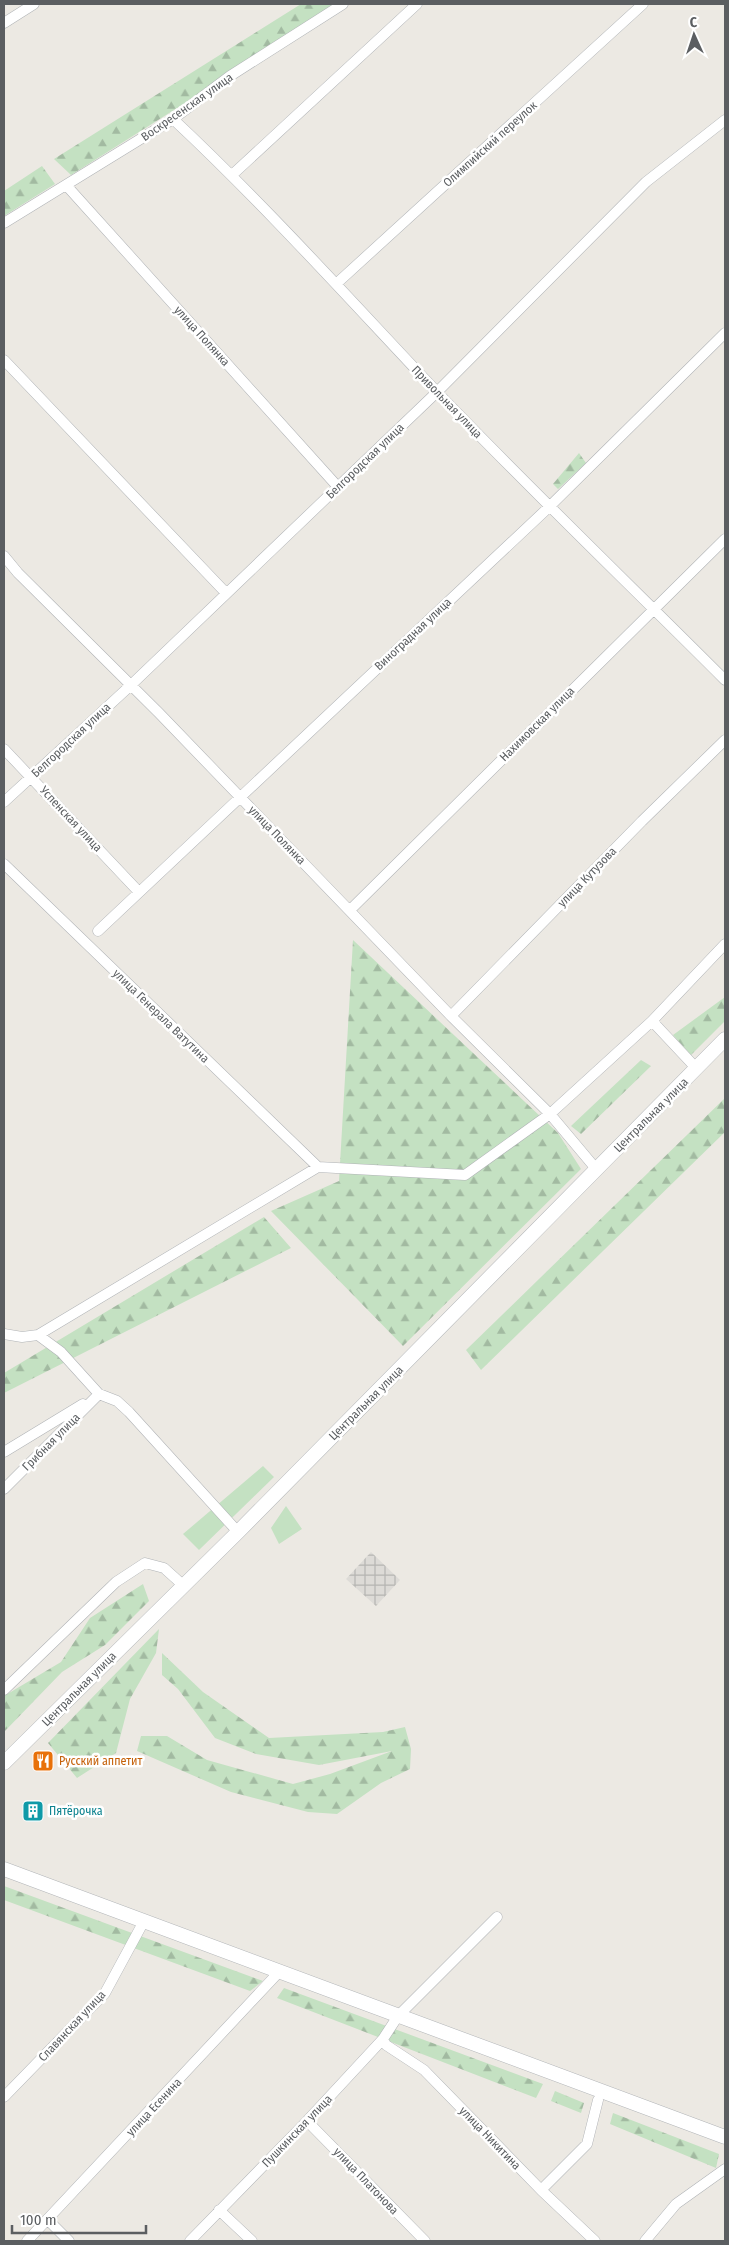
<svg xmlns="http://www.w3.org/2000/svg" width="729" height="2245" font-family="'Fira Sans Condensed',sans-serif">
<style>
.industrial{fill:url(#industrial-grid)}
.grass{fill:#c4e1c2}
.forest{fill:url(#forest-firs)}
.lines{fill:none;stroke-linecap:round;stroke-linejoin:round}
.street-casing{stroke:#b0b3b6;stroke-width:11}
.secondary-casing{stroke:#b2b5b8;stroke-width:15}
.street{stroke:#fff;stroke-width:10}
.secondary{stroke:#fff;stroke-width:14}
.labels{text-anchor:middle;stroke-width:5;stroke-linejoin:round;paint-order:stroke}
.street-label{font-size:12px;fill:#5b5e61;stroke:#fff}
.food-label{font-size:12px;fill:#c56008;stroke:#fff;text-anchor:start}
.culture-label{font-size:12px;fill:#0d838f;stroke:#fff;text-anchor:start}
</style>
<defs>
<pattern id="industrial-grid" width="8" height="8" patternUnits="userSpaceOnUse" patternTransform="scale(1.25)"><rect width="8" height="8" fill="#dddbd7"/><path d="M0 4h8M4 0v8" fill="none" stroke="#b6b5b2"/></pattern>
<pattern id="forest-firs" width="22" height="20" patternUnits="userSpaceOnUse" patternTransform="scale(1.25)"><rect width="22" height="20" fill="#c4e1c2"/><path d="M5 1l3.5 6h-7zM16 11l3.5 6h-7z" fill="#a2baa1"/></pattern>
</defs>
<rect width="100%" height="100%" fill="#ece9e3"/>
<path class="industrial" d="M371,1552L400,1580L376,1606L346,1579Z"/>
<path class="grass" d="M263,1466L274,1477L199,1550L183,1534Z
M286,1506L302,1529L279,1544L271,1528Z"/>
<path class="forest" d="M301,4H342L71,175L54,159Z
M42,166L55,184L4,216V191Z
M579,453L586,463L558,489L553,484Z
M353,940L558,1133L581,1169L403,1346L271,1211L339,1181Z
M725,997V1021L691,1055L673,1035Z
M641,1060L651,1066L581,1134L571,1126Z
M725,1098V1132L481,1370L466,1350Z
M264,1217L291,1248L4,1393V1373Z
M143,1584L149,1601L105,1645L62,1672L4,1732V1696L61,1662L90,1618Z
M159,1629L156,1653L130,1699L116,1753L77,1778L48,1743Z
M162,1653L203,1692L269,1738L383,1732L405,1727L411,1749L410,1769L381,1783L337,1814L308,1812L231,1792L137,1751L141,1736H167L207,1760L293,1784L330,1774L392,1751L319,1765L256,1754L215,1738L178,1689L162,1675Z
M4,1886L263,1981L250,1991L4,1900Z
M284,1988L543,2084L536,2098L277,1998Z
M555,2091L584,2103L581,2113L551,2101Z
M613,2113L719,2154L716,2168L610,2124Z"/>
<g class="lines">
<g class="street-casing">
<path id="street" d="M4,23L34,4
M173,119C266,206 350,300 437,392C531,490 629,584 725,680
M232,175L417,4
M66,185L338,487
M4,223L173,119L230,76L343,4
M336,284L643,4
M4,360L226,593
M4,556L18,573L159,713L451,1016L550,1114L597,1170
M4,749L138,891
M4,802L131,685L437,392L646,182L725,120
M4,864L318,1167
M350,910L725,539
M98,931L549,507L725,333
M451,1016L642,821L725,740
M652,1021L697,1069
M4,1334L22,1337L38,1335L61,1352L99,1394L117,1401L129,1412L238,1532
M38,1335L318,1167L465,1175L550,1114L652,1021L725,944
M4,1452L83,1404
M4,1489L99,1394
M4,1690L116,1582L145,1563L164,1568L184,1586
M383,2039L386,2045L424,2070L541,2190L595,2241
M4,2097L105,1993L144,1921
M307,2121L425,2241
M541,2190L587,2144L598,2100
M219,2210L252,2241
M48,2220L69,2241
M27,2241L279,1972
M190,2241L307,2121L383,2039L398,2016L497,1917
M645,2241L676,2204L725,2169"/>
</g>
<g class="secondary-casing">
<path id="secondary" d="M4,1763L238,1532L725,1039
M4,1869L725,2137"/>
</g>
<use href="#street" class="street"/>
<use href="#secondary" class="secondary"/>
</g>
<defs>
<g id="restaurant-square" transform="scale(1.125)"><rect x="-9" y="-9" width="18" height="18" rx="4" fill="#e8710a" stroke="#fff"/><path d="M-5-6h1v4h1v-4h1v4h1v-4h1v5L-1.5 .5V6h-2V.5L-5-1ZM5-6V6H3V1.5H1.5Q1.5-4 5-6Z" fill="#fff"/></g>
<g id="building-square" transform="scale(1.125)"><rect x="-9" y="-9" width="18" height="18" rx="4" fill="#0f9aa8" stroke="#fff"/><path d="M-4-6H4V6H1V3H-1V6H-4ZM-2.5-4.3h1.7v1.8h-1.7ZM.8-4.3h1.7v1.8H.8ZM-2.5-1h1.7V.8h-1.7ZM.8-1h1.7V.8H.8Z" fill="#fff"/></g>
</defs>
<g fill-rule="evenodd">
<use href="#restaurant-square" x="43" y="1761"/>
<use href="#building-square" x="33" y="1811"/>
</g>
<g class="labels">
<g class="street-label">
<text transform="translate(187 107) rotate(-35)" y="4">Воскресенская улица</text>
<text transform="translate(490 144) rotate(-42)" y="4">Олимпийский переулок</text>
<text transform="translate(202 336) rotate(48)" y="4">улица Полянка</text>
<text transform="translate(447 402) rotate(46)" y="4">Привольная улица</text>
<text transform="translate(365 461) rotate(-44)" y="4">Белгородская улица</text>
<text transform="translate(413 634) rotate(-43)" y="4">Виноградная улица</text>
<text transform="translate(537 724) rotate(-45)" y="4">Нахимовская улица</text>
<text transform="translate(71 740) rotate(-43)" y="4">Белгородская улица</text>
<text transform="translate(71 819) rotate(47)" y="4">Успенская улица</text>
<text transform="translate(277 835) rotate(46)" y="4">улица Полянка</text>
<text transform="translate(587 877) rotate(-46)" y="4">улица Кутузова</text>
<text transform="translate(161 1016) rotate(44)" y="4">улица Генерала Ватутина</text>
<text transform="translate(651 1115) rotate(-45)" y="4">Центральная улица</text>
<text transform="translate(366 1403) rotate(-45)" y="4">Центральная улица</text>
<text transform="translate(51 1442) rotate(-45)" y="4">Грибная улица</text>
<text transform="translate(79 1689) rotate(-45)" y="4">Центральная улица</text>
<text transform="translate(72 2026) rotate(-47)" y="4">Славянская улица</text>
<text transform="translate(154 2107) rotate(-47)" y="4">улица Есенина</text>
<text transform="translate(297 2131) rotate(-46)" y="4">Пушкинская улица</text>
<text transform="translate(490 2138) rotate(46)" y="4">улица Никитина</text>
<text transform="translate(366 2181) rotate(46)" y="4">улица Платонова</text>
</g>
<g class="food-label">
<text x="59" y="1765">Русский аппетит</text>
</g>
<g class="culture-label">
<text x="49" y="1815">Пятёрочка</text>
</g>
</g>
<rect width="729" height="2245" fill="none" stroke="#5b5e61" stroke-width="10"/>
<g transform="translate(694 35) rotate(357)" stroke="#ffffff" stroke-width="4" paint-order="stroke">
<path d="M0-4L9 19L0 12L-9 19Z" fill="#5b5e61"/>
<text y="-8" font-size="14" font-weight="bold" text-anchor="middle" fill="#5b5e61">С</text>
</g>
<path d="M12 2225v8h134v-8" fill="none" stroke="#5b5e61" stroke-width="2.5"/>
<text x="20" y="2225" font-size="15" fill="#5b5e61" stroke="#ffffff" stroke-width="4" paint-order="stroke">100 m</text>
</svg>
